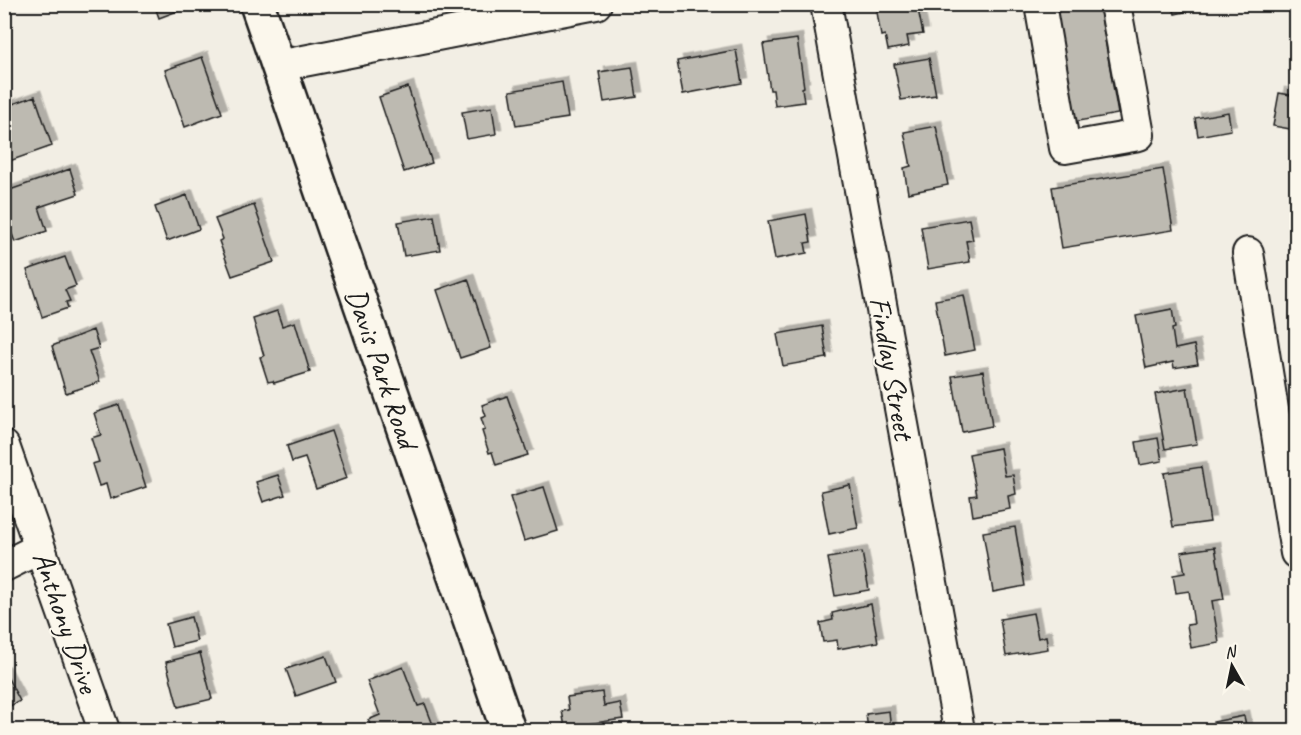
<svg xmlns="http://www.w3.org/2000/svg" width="1301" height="735" font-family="Caveat,sans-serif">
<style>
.building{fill:#bdbab1;stroke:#1c1c1c;stroke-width:1.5;filter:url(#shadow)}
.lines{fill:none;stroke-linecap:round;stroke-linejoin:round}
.minor-casing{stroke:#1c1c1c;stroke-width:34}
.major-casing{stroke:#1c1c1c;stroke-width:38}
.minor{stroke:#fbf7ec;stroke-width:30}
.major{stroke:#fbf7ec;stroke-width:33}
.labels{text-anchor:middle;stroke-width:4.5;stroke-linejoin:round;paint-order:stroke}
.street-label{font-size:30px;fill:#1c1c1c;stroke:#fbf7ec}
</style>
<defs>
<filter id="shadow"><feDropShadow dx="5.5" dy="-5.5" stdDeviation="0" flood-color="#0004"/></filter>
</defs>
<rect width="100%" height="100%" fill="#f2eee4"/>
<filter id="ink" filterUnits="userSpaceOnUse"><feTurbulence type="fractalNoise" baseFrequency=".0167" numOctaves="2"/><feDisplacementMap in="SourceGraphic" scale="12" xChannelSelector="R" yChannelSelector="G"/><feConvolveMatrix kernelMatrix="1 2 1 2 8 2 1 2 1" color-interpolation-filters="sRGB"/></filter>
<g filter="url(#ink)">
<path class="building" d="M154,4H187L188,7L159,18Z
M885,4H917L923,34L907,36L909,46L888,50L885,35L881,36L876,6Z
M1058,4L1099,5L1118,114L1073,122L1054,13L1059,12Z
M1172,4H1219L1175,14Z
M797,39L804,87L802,88L804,102L775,106L773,90H770L763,44Z
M736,50L742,83L683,94L677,61Z
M202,57L222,113L185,127L165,70Z
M929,58L936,95L901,100L894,64Z
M632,67L637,97L604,102L599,72Z
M562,82L568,118L516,126L510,91Z
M408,87L432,163L404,172L379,97Z
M1279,93L1296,96V130L1273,126Z
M35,96L52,146L4,163V107Z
M492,107L496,134L467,139L462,112Z
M1228,112L1231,130L1198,136L1195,118Z
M936,126L948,185L908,193L904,168L911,166L904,132Z
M70,169L78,194L39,207L47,231L15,242L4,213V192Z
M1163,169L1173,230L1062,248L1052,187Z
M187,195L199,229L167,241L155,207Z
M254,205L274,262L232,276L219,241L223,239L215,219Z
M806,214L811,242L805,243L807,253L775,259L768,221Z
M434,216L440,250L404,256L398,222Z
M969,219L973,240L966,241L970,262L928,269L921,227Z
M65,257L76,286L65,290L70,301L66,302L68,308L42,317L27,270Z
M468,279L491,348L460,358L437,290Z
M964,295L975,350L945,356L935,300Z
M1172,309L1175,328L1172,329L1175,349L1194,345L1198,364L1174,368L1173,362L1146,368L1136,316Z
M277,311L282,326L295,322L310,372L274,383L273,381L268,382L260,357L264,356L253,319Z
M822,326L827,358L783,366L777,334Z
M93,330L99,348L89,351L100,382L66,393L52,346Z
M983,371L992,426L962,432L952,376Z
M1187,388L1197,444L1165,449L1155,394Z
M507,396L528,455L496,465L492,452L489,453L482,431L485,430L481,418L486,416L482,405Z
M119,405L146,487L110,499L106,484L99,486L92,464L99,462L91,438L101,435L94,413Z
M331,431L347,478L316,489L305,458L292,462L287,446Z
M1158,438L1162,461L1140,465L1136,442Z
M1000,448L1005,476L1013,475L1016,494L1008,496L1010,509L973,516L970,496L977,495L969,454Z
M1201,467L1210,522L1173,527L1164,473Z
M278,475L285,495L263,502L256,482Z
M850,485L858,528L829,534L821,491Z
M544,487L558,531L524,541L510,497Z
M1015,527L1025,586L993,592L983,532Z
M1215,547L1224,599L1212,601L1219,643L1191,648L1187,625L1194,624L1189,591L1176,593L1173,575L1185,573L1181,552Z
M862,552L869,590L835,596L828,558Z
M871,604L878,642L838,649L837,640L823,642L820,623L833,620L832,613Z
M1033,613L1038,638L1046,636L1048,649L1006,656L1000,619Z
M191,617L197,641L172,647L166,624Z
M200,653L212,699L178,707L166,662Z
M326,656L336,682L296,696L286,669Z
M403,667L418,706L425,704L435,730H373L368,720L380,715L367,681Z
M4,671L20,701L4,709Z
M602,692L604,706L620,703L623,719L565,727L562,711L569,710L567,697Z
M889,711L891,730H868L866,714Z
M1244,716L1247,730H1215L1213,722Z"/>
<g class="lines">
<g class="minor-casing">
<path id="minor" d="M826,4L959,730
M1040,4L1065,148L1139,135L1115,4
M278,66L596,4
M1248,253L1296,553
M4,446L104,730
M4,566L40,548"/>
</g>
<g class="major-casing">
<path id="major" d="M257,4L508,730"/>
</g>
<use href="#minor" class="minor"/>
<use href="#major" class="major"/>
</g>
</g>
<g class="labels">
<g class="street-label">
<text transform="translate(382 368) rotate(71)" y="10">Davis Park Road</text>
<text transform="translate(892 368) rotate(80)" y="10">Findlay Street</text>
<text transform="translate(66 622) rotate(71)" y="10">Anthony Drive</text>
</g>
</g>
<rect width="1301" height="735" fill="none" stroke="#fbf7ec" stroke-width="24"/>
<rect x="12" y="12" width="1277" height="711" fill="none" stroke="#1c1c1c" stroke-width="2" filter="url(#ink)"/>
<g transform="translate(1232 666) rotate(351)" stroke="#fbf7ec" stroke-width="4.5" paint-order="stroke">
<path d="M0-4.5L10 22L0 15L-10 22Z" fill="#1c1c1c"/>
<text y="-9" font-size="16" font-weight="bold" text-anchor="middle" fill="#1c1c1c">N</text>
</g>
</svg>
